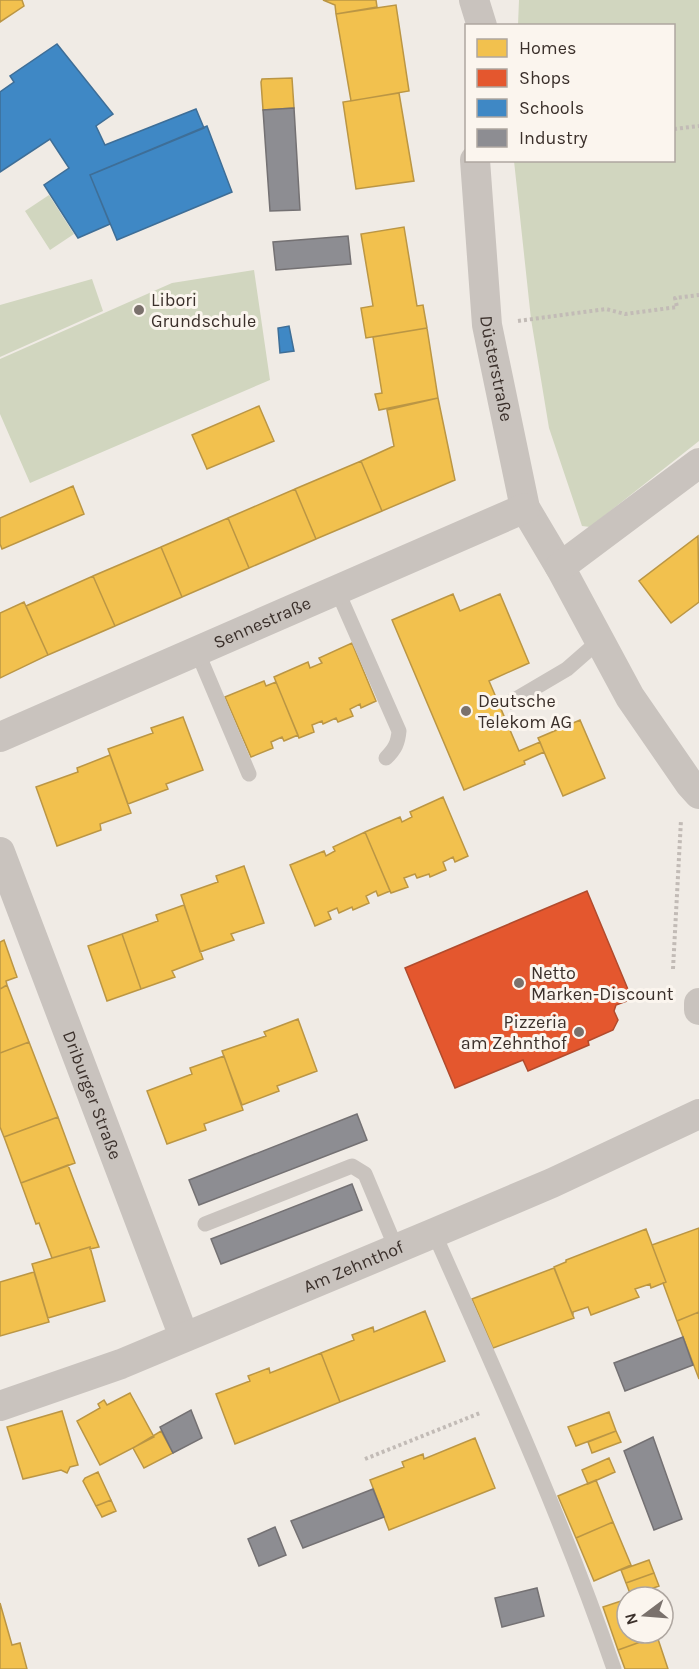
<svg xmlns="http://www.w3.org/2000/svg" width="699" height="1669" font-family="Karla,sans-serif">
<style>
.green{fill:#d1d6bf}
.homes{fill:#f2c14e;stroke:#bb9644;stroke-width:1.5}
.shops{fill:#e4572e;stroke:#b14b2d;stroke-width:1.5}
.schools{fill:#3f88c5;stroke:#3e6e97;stroke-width:1.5}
.industry{fill:#8d8d92;stroke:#747173;stroke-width:1.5}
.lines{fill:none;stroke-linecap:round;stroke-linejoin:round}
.path{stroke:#c2bbb6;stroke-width:4;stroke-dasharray:3 3;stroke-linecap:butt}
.service{stroke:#c9c3be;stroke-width:15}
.minor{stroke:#c9c3be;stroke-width:30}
.poi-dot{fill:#7a716c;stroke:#fbf5ee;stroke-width:2}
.labels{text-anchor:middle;stroke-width:6;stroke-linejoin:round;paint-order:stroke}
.poi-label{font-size:18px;fill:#3b302b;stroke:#fbf5ee;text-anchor:start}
.street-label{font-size:18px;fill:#3b302b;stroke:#fbf5ee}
</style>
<rect width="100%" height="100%" fill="#f0ebe5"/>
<path class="green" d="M519,0H699V441L590,527L582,526L549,428L531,319L514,161L674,160V26L518,25Z
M49,195L74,234L50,250L25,211Z
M254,270L270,380L30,483L0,414V359L172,283Z
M92,279L103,311L0,357V305Z"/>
<path class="homes" d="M0,0H22L24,6L0,22Z
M323,0H376L377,7L336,14L335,5Z
M396,5L409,91L351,101L336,14Z
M292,78L294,108L263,110L261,82L262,79Z
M399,93L414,181L356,189L343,102Z
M404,227L417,306L423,305L427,328L366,338L361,308L373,306L361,234Z
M427,328L438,398L379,410L375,394L382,393L373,337Z
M438,398L455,480L382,511L361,461L394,446L387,410Z
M259,406L274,441L207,469L192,435Z
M361,461L382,511L316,539L295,489Z
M73,486L84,514L2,549L0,544V518Z
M295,489L316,539L249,568L228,518Z
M228,518L249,568L182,597L161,547Z
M698,536L699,602L671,623L639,581Z
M161,547L182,597L115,626L93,576Z
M93,576L115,626L48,655L26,606Z
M453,594L460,611L500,594L529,663L489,681L519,751L540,742L544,752L524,761L525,764L464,790L392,620Z
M24,602L48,655L0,678V613Z
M352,643L376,701L361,708L360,704L350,709L353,716L338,722L336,718L323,724L322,721L312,725L314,732L299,738L274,677L308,662L310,668L322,663L319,658Z
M264,681L266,686L276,682L298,735L284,741L282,737L271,742L273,748L251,757L225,697Z
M183,717L203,770L166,784L168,789L128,804L108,749L153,733L151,728Z
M580,720L605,778L563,796L538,738Z
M110,755L131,813L100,824L101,830L57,846L36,787L78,772L77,768Z
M443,797L468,856L455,862L453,857L443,862L446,870L430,877L429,874L417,878L415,874L404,878L408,887L391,893L365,832L400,817L402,822L412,817L410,812Z
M365,832L390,891L378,896L376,891L366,896L369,903L353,910L352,907L339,913L337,908L328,912L331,919L315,926L290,865L324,851L326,856L335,851L333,847Z
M244,866L264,923L231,934L234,940L200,952L181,895L218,882L216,876Z
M184,905L203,959L172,971L175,977L141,989L122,934L158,921L156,915Z
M122,934L141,989L107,1001L88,946Z
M4,940L17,977L6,981L7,985L0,989V942Z
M7,985L29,1042L0,1053V989Z
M298,1019L317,1071L277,1086L279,1091L242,1105L222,1051L266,1036L264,1032Z
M29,1042L58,1117L4,1137L0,1127V1053Z
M224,1056L243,1110L204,1124L206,1130L167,1144L147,1091L192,1074L190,1068Z
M58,1117L75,1163L21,1183L4,1137Z
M68,1165L99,1247L90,1249V1247L52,1258L39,1223L36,1224L21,1183Z
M699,1228V1312L677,1321L663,1283L666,1282L652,1245Z
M646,1229L666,1282L651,1288L650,1284L635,1289L639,1297L591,1315L588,1307L573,1312V1316L554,1267L566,1262V1260Z
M90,1247L105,1301L48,1318L32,1264Z
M554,1268L574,1318L493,1348L472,1299Z
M34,1272L49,1322L0,1336V1282Z
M425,1311L445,1361L340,1402L321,1353L354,1340L352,1335L373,1327L374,1332Z
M699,1312V1379L677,1321Z
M321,1353L340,1402L235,1444L216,1394L250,1381L248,1376L269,1368L270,1373Z
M130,1393L154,1437L100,1465L77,1421L100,1408L98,1404L104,1400L107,1405Z
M62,1411L78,1465L70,1467L67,1473L61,1470L23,1479L7,1427Z
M609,1412L616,1431L576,1446L568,1427Z
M161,1431L173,1453L144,1468L133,1448Z
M616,1431L621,1442L592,1453L588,1442Z
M475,1438L495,1488L389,1530L370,1480L404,1467L402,1462L423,1454L424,1459Z
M609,1458L615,1472L588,1484L582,1470Z
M98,1472L111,1500L96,1506L83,1481L85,1478Z
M596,1480L613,1522L576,1538L558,1496Z
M111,1500L116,1511L102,1517L96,1506Z
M613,1522L631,1565L594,1581L576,1538Z
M649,1560L654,1573L626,1583L621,1570Z
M654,1573L659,1586L631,1596L626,1583Z
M627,1599V1633H656L657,1636L618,1650L603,1607Z
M0,1603L12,1645L20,1643L27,1669H0Z
M657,1636L668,1669H625L618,1650Z"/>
<path class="shops" d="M587,891L632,999L616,1005L614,1011L618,1020L613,1030L588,1041L589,1045L528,1071L523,1060L455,1088L405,968Z"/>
<path class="schools" d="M57,44L113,114L96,126L105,145L196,109L204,128L90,175L110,224L78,238L44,185L69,168L50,139L0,172V92L14,82L10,76Z
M207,126L232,192L117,240L90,175Z
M289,326L294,351L280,353L278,328Z"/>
<path class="industry" d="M294,108L300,210L270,211L263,110Z
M348,236L351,264L276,270L273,242Z
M357,1114L367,1140L199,1205L189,1180Z
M352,1184L362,1210L221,1264L211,1239Z
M683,1337L693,1365L625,1391L614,1363Z
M191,1410L202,1438L173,1453L160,1427Z
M653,1437L682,1519L654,1530L624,1451Z
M373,1489L384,1517L303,1548L291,1521Z
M275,1527L286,1555L259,1566L248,1539Z
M537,1588L544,1616L502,1627L495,1598Z"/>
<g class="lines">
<path class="path" d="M674,129L699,126
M518,321L606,309L625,314L677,307L675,298L699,295
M673,969L681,820
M365,1459L480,1413"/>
<path class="service" d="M337,590L399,731C398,743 395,749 386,758
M197,651L249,774
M511,702L567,669L599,641
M205,1224L352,1166L365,1174L396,1248
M434,1233C498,1377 563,1520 614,1669"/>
<g class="minor">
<path d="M474,0L482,26"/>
<path id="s1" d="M475,160L487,325L525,508L560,567L630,697L690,784L699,794"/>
<path d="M560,567L699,463"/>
<path id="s2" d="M0,737L525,508"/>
<path id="s3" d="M0,852L184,1337"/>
<path d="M699,1003V1010"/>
<path id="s4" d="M0,1406L121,1364L434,1233L552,1183L699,1114"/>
</g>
</g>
<g class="poi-dot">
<circle cx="139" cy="310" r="6"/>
<circle cx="466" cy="711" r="6"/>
<circle cx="519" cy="983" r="6"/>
<circle cx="579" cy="1032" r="6"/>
</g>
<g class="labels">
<g class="poi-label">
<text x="151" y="306">Libori<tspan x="151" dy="21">Grundschule</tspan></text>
<text x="478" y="707">Deutsche<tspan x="478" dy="21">Telekom AG</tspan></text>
<text x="531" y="979">Netto<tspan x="531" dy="21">Marken-Discount</tspan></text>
<text x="567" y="1028" text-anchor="end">Pizzeria<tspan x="567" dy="21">am Zehnthof</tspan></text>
</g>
<g class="street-label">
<text dy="6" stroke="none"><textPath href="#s1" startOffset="210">Düsterstraße</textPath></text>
<text dy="6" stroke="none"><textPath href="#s2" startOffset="286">Sennestraße</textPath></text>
<text dy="6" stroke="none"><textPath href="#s3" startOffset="260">Driburger Straße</textPath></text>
<text dy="6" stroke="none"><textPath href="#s4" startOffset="380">Am Zehnthof</textPath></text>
</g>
</g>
<rect x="465" y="24" width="210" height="138" fill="#fbf5ee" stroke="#aea6a0" stroke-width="1.5"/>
<rect x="477" y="39" width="30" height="18" fill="#f2c14e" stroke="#aea6a0" stroke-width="1.5"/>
<text x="519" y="54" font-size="18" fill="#3b302b">Homes</text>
<rect x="477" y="69" width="30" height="18" fill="#e4572e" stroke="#aea6a0" stroke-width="1.5"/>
<text x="519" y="84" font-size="18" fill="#3b302b">Shops</text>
<rect x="477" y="99" width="30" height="18" fill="#3f88c5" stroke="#aea6a0" stroke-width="1.5"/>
<text x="519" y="114" font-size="18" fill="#3b302b">Schools</text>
<rect x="477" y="129" width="30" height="18" fill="#8d8d92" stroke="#aea6a0" stroke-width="1.5"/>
<text x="519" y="144" font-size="18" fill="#3b302b">Industry</text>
<g transform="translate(645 1615) rotate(254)"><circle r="28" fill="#fbf5ee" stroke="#aea6a0" stroke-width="1.5"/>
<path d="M0-4.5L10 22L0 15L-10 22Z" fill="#7a716c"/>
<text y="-9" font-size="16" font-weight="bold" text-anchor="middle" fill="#3b302b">N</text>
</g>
</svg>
